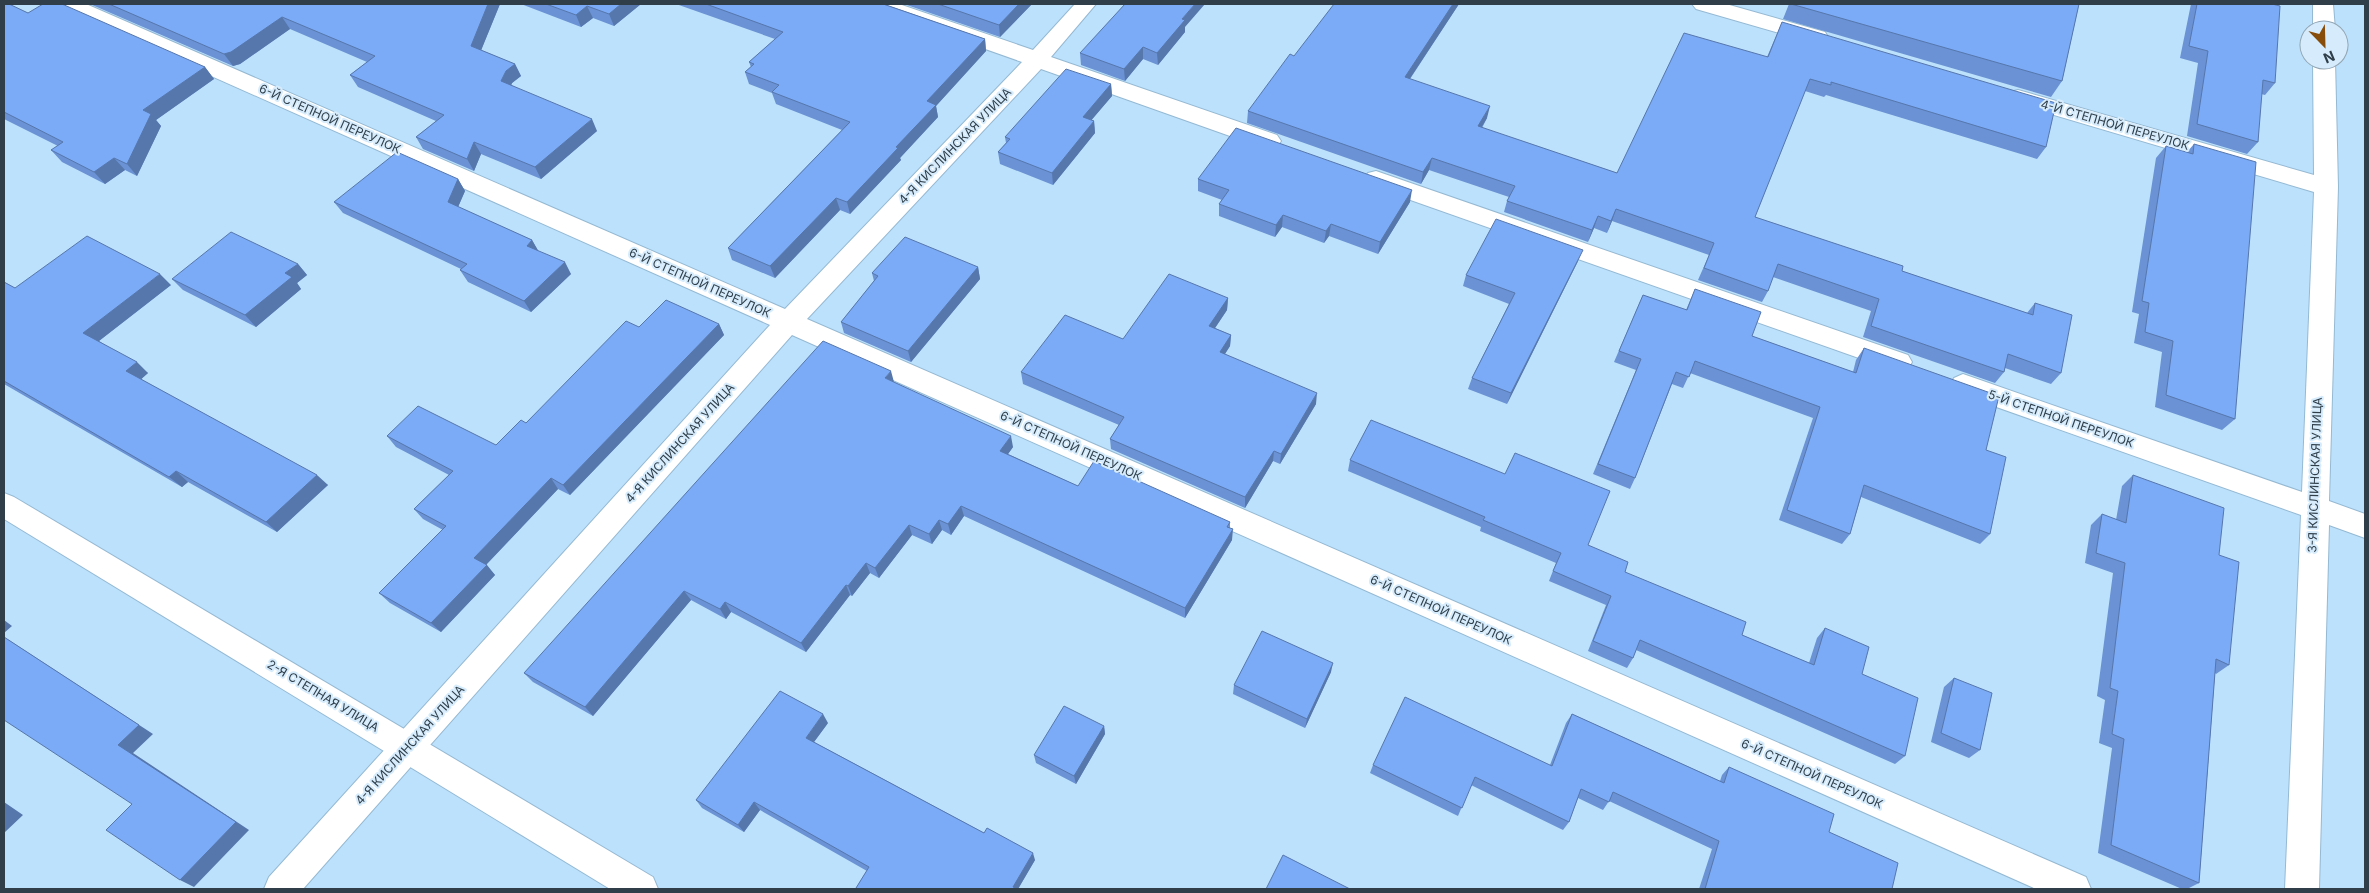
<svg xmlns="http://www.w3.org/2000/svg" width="2369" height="893" font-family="Inter,sans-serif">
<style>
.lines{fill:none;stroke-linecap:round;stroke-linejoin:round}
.minor-casing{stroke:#95b9d3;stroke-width:2}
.tertiary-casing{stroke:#95b9d3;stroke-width:2}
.minor{fill:#fff;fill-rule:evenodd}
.tertiary{fill:#fff;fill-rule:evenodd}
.wall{fill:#6a92d4}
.shaded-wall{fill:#5677ac}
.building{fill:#7baaf6;stroke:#5677ac}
.labels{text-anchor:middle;stroke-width:4;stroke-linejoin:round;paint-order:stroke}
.street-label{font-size:12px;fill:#2f3e49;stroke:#d6ecfc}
</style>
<rect width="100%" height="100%" fill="#bce1fc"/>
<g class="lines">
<g class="minor-casing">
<path id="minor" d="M58,4H86L785,309L1022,62L872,9L869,4H899L1033,50L1075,4H1096L1051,57L1277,135L1281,141L1277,147L1269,149L1261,147L1041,69L807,319L2086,877L2091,889H2036L792,335L303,889H264L269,877L770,325L61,9Z
M1692,4H1726L1825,32L1828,37L1825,42L1817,44L1696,9Z
M2313,4H2333L2335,30H2313Z
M2313,60H2335L2338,187L2329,501L2365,514V538L2329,525L2319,889H2285L2301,515L1954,392L1950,385L1954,378L1963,374L2302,492L2314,192L2010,102L2007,97L2010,92L2018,90L2314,175Z
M1376,171L1908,355L1912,362L1908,369L1899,372L1890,369L1368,185L1364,179L1368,173Z"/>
</g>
<g class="tertiary-casing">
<path id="tertiary" d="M4,493L14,497L653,877L658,889H610L4,519Z"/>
</g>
<use href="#minor" class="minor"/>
<use href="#tertiary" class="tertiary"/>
</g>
<path class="wall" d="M4,4L28,13L205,67L214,79L156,120L161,126L137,176L125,170L105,184L62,162L51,150L58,146L4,119Z
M90,4H500L481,50L515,64L521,76L512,83L511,85L597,131L541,179L481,154L474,171L423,149L416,137L436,121L358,87L350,75L367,62L290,29L240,64L233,66Z
M521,4H641L614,26L593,18L581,27Z
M676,4H884L985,39L986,51L936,106L938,117L900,158L901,160L850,214L840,210L775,278L732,260L728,248L842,130L776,104L772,93L749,84L745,72L751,67L749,62L775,39Z
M904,4H1032L1000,37Z
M1459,4L1410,79L1487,118L1482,128L1617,173L1767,57L1782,22L2046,147L2037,159L1826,95L1824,97L1805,91L1755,217L1902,271L2027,313L2035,303L2061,373L2051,384L2005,368L2004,372L1995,383L1863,337L1871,311L1773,277L1768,291L1762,302L1698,280L1709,255L1612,221L1607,233L1594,228L1588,242L1504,212L1507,201L1509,197L1429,170L1421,184L1247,123L1248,111L1294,56Z
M1789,4H2079L2062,81L2051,97L1783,19Z
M2191,4H2272L2275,83L2265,95L2261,94L2258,142L2247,154L2187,136L2198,63L2180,58Z
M1185,27V32L1158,65L1143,59L1125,81L1081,65L1080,53Z
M1111,84L1112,96L1091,120L1094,121L1095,133L1053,185L1000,164L998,152L1006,143L1005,137Z
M2194,144L2235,419L2222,430L2155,407L2162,352L2134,343L2139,314L2132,312L2156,158L2166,146L2187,152Z
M458,179L465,191L458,207L532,240L538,251L571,274L531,312L468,282L460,270L461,269L343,213L334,202Z
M1198,179L1410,202L1378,254L1329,236L1324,243L1282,227L1275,237L1219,216V204L1222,200L1198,191Z
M1578,261L1507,404L1468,389L1472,378L1509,304L1463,286L1466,275Z
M298,264L307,275L297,283L301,289L256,327L183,290L172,279Z
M978,267L980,279L911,362L844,333L841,322L874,281L872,273Z
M4,282L15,288L171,285L99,341L148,373L141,379L328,485L277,532L188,482L182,487L4,384Z
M1695,289L1752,336L1853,372L1856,360L1864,348L1986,450L1990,534L1980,544L1861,497L1850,534L1842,544L1779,520L1813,418L1690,373L1683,388L1672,384L1635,478L1630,489L1593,474L1636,370L1614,362L1643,295L1686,310Z
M1228,298L1227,310L1215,328L1231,335L1230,346L1225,354L1316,404L1280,464L1273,461L1245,508L1111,449L1110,439L1119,425L1023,384L1021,372L1123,339Z
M719,324L724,335L570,495L558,489L486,565L495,575L441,632L390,603L379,593L443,530L423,519L414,509L449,475L396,447L387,436L496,445L526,423L639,327Z
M894,382L1013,447L1008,454L1078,486L1230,522V528L1232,540L1185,618L964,516L951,535L942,530L932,544L912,535L879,578L870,573L852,596L850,595L806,652L731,612L726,619L691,600L593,716L533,682L524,673Z
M1350,460L1588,545L1625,572L1742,635L1809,663L1817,638L1825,628L1862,674L1905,756L1895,764L1636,650L1633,658L1627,668L1588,651L1606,605L1549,581L1556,563L1480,531L1481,527L1348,471Z
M2133,475L2219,555L2229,665L2216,674L2215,673L2199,883L2187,889H2182L2098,853L2112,748L2099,743L2105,700L2097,696L2113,573L2085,563L2091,525L2102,514L2116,520L2122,486Z
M1331,672L1305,728L1233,694L1234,685Z
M1954,678L1980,750L1969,758L1931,742L1944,687Z
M1572,714L1720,781L1722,775L1729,767L1829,832L1892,889H1699L1712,849L1609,801L1603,810L1578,798L1569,822L1563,830L1471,785L1458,816L1370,773L1373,765H1550L1566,723Z
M828,723L814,742L1035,860L1018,889H857L856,888L867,871L760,810L744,832L702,808L696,800Z
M1104,726L1105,734L1076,784L1036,763L1034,755Z"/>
<path class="shaded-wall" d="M488,4H500L478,58L471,46Z
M621,4H641L614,26L609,14Z
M1019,4H1032L1000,37L999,25Z
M1195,4H1205L1185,27V32L1158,65L1157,53L1182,19Z
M1453,4H1459L1403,89L1405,77Z
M587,6L593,18L581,27L576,15Z
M282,17L290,29L240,64L233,66L224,54Z
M985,39L986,51L936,106L938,117L900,158L901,160L850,214L847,202L896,147L927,101Z
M1143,47V59L1125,81L1124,69Z
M515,64L521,76L512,83L508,94L501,81L506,71Z
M205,67L214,79L156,120L161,126L137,176L127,164L143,110Z
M1111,84L1112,96L1084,129L1083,117Z
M1490,106L1487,118L1475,138L1478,126Z
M592,119L597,131L541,179L535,167Z
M1094,121L1095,133L1053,185L1052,173Z
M474,142L481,154L474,171L467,159Z
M114,158L125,170L105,184L94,172Z
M1432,158L1429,170L1421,184L1423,172Z
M458,179L465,191L455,214L448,202Z
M1412,190L1410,202L1378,254L1380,242Z
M836,198L840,210L775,278L770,266Z
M1616,209L1612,221L1607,233L1611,221Z
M1283,215L1282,227L1275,237L1276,225Z
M1598,216L1594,228L1588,242L1592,230Z
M1331,224L1329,236L1324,243L1326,231Z
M532,240L539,252L527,246Z
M1583,250L1578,261L1507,404L1511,393Z
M565,262L571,274L531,312L524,301Z
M298,264L307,275L297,283L301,289L256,327L245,315L285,273Z
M978,267L980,279L911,362L908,351Z
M160,274L171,285L95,344L83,333Z
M1228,298L1227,310L1209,337V326Z
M719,324L724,335L570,495L563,485Z
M1231,335L1230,346L1219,363L1220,352Z
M137,362L148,373L138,382L126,371Z
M891,371L894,382L885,378Z
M1317,393L1316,404L1280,464L1281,454Z
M1011,436L1013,447L1003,461L1000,451Z
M1274,451L1273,461L1245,508V497Z
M176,471L188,482L182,487L169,477Z
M317,475L328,485L277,532L266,522Z
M551,478L558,489L483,568L474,558Z
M961,506L964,516L951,535L948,524Z
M939,520L942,530L932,544L929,534Z
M909,525L912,535L879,578L875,568Z
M1233,529L1232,540L1185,618V608Z
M866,563L870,573L852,596L848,586Z
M487,565L495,575L441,632L431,623Z
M846,585L850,595L806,652L801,643Z
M684,591L691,600L593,716L585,707Z
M725,602L731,612L726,619L720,609Z
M4,620L12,626L4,633Z
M4,637L153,734L133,753L249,830L194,887L180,880L118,745Z
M1333,663L1331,672L1305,728L1307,719Z
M823,714L828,723L811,746L806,738Z
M1104,726L1105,734L1076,784L1074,776Z
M4,802L23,815L4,833Z
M754,802L760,810L744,832L738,825Z
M1033,853L1035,860L1018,889L1013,887Z"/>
<path class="building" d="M4,4H9L28,13L43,4H62L205,67L143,110L151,114L127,164L114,158L94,172L51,150L63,142L4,112Z
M109,4H488L471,46L515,64L506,71L501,81L592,119L535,167L474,142L467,159L416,137L444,115L350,75L375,56L282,17L231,52L224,54Z
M546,4H621L609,14L587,6L576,15Z
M706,4H883L985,39L927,101L936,105L896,147L898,148L847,202L836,198L770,266L728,248L850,122L772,92L779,85L745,72L754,64L749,62L783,32Z
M938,4H1019L999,25Z
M1125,4H1195L1182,19L1185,20L1157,53L1143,47L1124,69L1080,53Z
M1334,4H1453L1405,77L1490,106L1478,126L1617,173L1684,33L1768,57L1782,22L2056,103L2046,147L1831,82V85L1810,79L1755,217L1903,266L1902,271L2033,315L2035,303L2072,315L2061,373L2008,354L2004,372L1871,326L1879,299L1778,264L1768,291L1704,268L1714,243L1616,209L1611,221L1598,216L1592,230L1507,201L1515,186L1432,158L1423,172L1248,111L1290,54L1294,56Z
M1791,4H2079L2062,81Z
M2197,4H2272L2280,6L2275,83L2263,80L2258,142L2197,124L2208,51L2189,46Z
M1066,69L1111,84L1083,117L1094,121L1052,173L998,152L1010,139L1005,137Z
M1236,128L1412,190L1380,242L1331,224L1326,231L1283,215L1276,225L1219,204L1229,190L1198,179Z
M2194,144L2256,162L2235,419L2166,395L2173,341L2145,332L2149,303L2142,301L2166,146L2193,154Z
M397,152L458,179L448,202L532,240L527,246L565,262L524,301L460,270L467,264L334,202Z
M1496,219L1583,250L1511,393L1472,378L1515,293L1466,275Z
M231,232L298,264L285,273L292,277L245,315L172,279Z
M87,236L160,274L83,333L137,362L126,371L317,475L266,522L176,471L169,477L4,381V282L15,288Z
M905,237L978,267L908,351L841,322L878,276L872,273Z
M1169,274L1228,298L1209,326L1231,335L1220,352L1317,393L1281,454L1274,451L1245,497L1110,439L1124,417L1021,372L1065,315L1123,339Z
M1695,289L1761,312L1752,336L1856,373L1864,348L1999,396L1986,450L2006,457L1990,534L1864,485L1850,534L1787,510L1820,407L1695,361L1689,377L1676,372L1635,478L1598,464L1641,359L1619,351L1643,295L1687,310Z
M666,300L719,324L563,485L551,478L474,558L487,565L431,623L379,593L446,526L414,509L453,471L387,436L418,406L496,445L521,420L526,423L626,321L639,327Z
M823,341L891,371L885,378L1011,436L1000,451L1078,486L1094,461L1230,522L1227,527L1233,529L1185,608L961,506L948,524L939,520L929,534L909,525L875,568L866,563L848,586L846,585L801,643L725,602L720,609L684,591L585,707L524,673Z
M1371,420L1505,474L1515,453L1610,491L1588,545L1628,562L1625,572L1746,622L1742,635L1814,665L1825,628L1869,647L1862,674L1918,698L1905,756L1640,640L1633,658L1593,641L1611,596L1553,571L1561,553L1483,520L1485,517L1350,460Z
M2133,475L2224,508L2219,555L2239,562L2229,665L2216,659L2199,883L2111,845L2124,739L2112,734L2118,691L2110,688L2125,563L2096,553L2102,514L2126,523Z
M1262,631L1333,663L1307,719L1234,685Z
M4,637L139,725L118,745L236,822L180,880L106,830L132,804L4,720Z
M1954,678L1992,693L1980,750L1941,733Z
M780,691L823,714L806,738L984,833L987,828L1033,853L1013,887L1018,889H858L856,888L869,867L754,802L738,825L696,800Z
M1405,697L1552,766L1572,714L1724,783L1729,767L1834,814L1829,832L1898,863L1892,889H1705L1719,841L1613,792L1609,802L1581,789L1569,822L1475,777L1462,808L1373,765Z
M1064,706L1104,726L1074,776L1034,755Z
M1283,855L1350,889H1266Z"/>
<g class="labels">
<g class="street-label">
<text transform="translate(330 119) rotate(24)" y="4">6-Й СТЕПНОЙ ПЕРЕУЛОК</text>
<text transform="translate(2115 125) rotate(16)" y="4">4-Й СТЕПНОЙ ПЕРЕУЛОК</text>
<text transform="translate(955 146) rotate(-46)" y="4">4-Я КИСЛИНСКАЯ УЛИЦА</text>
<text transform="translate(700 283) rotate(24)" y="4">6-Й СТЕПНОЙ ПЕРЕУЛОК</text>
<text transform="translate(2061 419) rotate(19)" y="4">5-Й СТЕПНОЙ ПЕРЕУЛОК</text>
<text transform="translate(680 443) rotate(-48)" y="4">4-Я КИСЛИНСКАЯ УЛИЦА</text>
<text transform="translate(1071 446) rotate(24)" y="4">6-Й СТЕПНОЙ ПЕРЕУЛОК</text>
<text transform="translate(2315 475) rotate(-88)" y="4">3-Я КИСЛИНСКАЯ УЛИЦА</text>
<text transform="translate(1441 610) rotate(24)" y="4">6-Й СТЕПНОЙ ПЕРЕУЛОК</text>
<text transform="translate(323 696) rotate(31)" y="4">2-Я СТЕПНАЯ УЛИЦА</text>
<text transform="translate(410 745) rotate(-48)" y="4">4-Я КИСЛИНСКАЯ УЛИЦА</text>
<text transform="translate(1812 774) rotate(24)" y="4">6-Й СТЕПНОЙ ПЕРЕУЛОК</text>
</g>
</g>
<rect width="2369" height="893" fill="none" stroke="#2f3e49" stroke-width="10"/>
<g transform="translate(2324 45) rotate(157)"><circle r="24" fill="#d6ecfc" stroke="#93a6b4"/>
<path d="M0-4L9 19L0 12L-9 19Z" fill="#884c0a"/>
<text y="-8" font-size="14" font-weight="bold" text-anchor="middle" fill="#2f3e49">N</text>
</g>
</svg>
